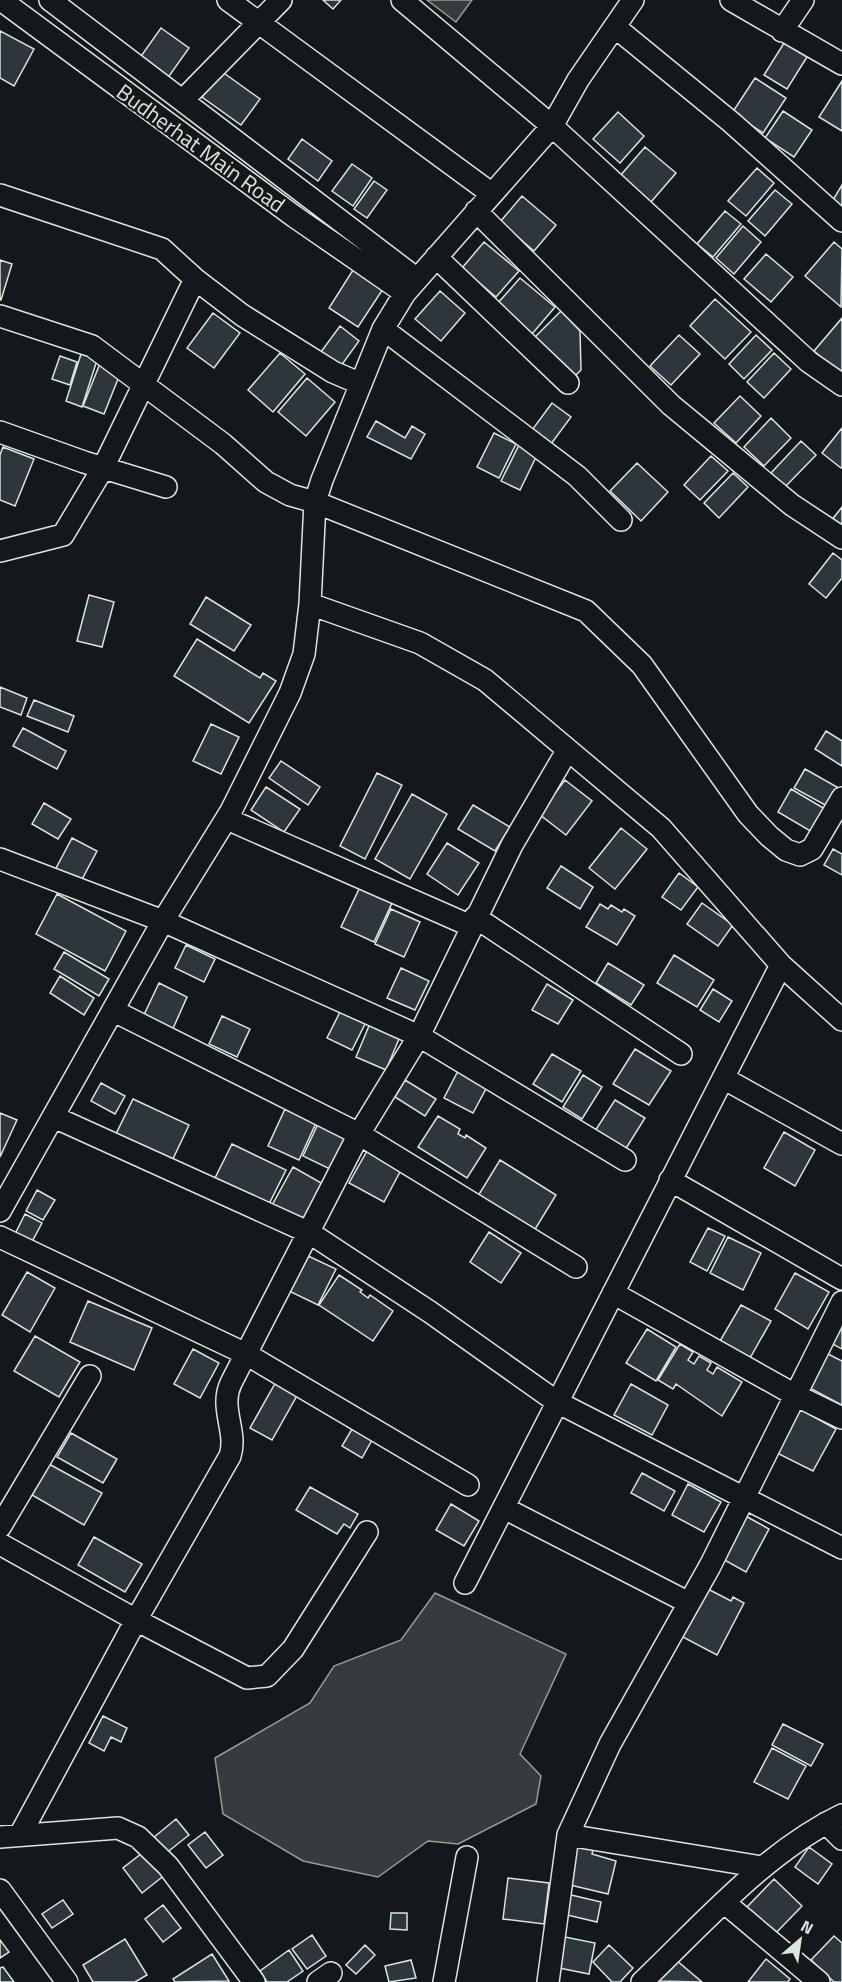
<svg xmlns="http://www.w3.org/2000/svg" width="842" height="1982" font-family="'Titillium Web',sans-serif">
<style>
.water{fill:#363b3e;stroke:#939e99;stroke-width:1.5}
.building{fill:#2c363c;stroke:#d8e6dc;stroke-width:1.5}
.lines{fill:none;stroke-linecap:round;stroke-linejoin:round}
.street-casing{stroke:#d8e6dc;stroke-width:24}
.street{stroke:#14181c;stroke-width:21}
.labels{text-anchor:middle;stroke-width:4.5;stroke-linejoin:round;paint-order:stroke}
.street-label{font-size:22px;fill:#d8e6dc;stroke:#14181c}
</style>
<rect width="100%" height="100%" fill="#14181c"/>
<path class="water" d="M427,0H472L456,22Z
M435,1593L566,1654L520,1754L541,1776L536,1804L458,1844L428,1841L378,1877L303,1861L223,1814L215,1758L310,1703L334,1666L401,1640Z"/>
<path class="building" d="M323,0H341L333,9Z
M161,28L189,48L167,79L139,59Z
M0,31L34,49L14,86L0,78Z
M784,43L807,57L787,89L764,75Z
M221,71L260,99L241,125L202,97Z
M755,78L786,98L763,133L732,113Z
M842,81V131L819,117Z
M783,111L812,130L794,157L765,138Z
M618,112L644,136L620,163L593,139Z
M302,139L332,161L318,181L288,159Z
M645,147L676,173L651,202L620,176Z
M352,164L372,178L353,206L332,191Z
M757,168L774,183L746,216L728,201Z
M374,181L387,190L367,218L354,209Z
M842,185V212L830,205Z
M775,190L792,204L765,236L748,221Z
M522,196L556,225L534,251L500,222Z
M725,211L741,224L713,257L697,244Z
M743,226L761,242L734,274L716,258Z
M484,242L519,271L496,297L462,268Z
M834,242L842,249L841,307L805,276Z
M766,254L793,277L771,302L744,279Z
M0,260L12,264L1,300H0Z
M353,270L383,289L358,327L329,308Z
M520,278L555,307L532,334L497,304Z
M440,291L465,313L441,341L415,319Z
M715,299L751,332L725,359L690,326Z
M561,311L580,331L581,370L575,376L535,337Z
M213,313L240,333L214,368L187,348Z
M842,318V375L814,351Z
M340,326L359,341L338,370L318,356Z
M679,335L700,354L671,385L650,366Z
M756,335L772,350L744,379L729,364Z
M82,351L98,357L82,407L66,401Z
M280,353L305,374L273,412L248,390Z
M774,353L791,369L764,398L747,382Z
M60,356L77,362L70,385L52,379Z
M101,361L122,369L104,414L83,406Z
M307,378L335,402L306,436L278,412Z
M740,396L761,416L736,443L714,423Z
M552,403L571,417L551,444L532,430Z
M771,418L791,438L764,466L744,447Z
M376,421L405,438L412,426L425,434L411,459L367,437Z
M842,428V467L841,468L822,453Z
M494,433L516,444L499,478L477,467Z
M801,441L816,455L785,487L771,473Z
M519,445L537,455L520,490L501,481Z
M3,447L34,459L15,506L0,500V455Z
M711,456L728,471L700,500L684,485Z
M637,463L668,492L641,521L610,491Z
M733,473L748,487L719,518L704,503Z
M842,507V530L831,521Z
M833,553L842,560V578L826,598L809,584Z
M89,595L114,602L102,647L77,641Z
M206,597L251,625L234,651L190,624Z
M197,639L260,678L263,673L276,681L249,723L174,676Z
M0,687L27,698L21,715L0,707Z
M34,700L74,716L68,732L27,716Z
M211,724L239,737L221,774L193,761Z
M23,728L66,751L57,769L13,746Z
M826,731L842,741V766L815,749Z
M281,761L320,787L308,805L269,778Z
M805,769L837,787L827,806L794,788Z
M377,773L402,785L365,859L340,846Z
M565,780L592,801L566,835L539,814Z
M266,787L300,809L284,832L251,810Z
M791,789L825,809L812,832L778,812Z
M412,794L447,814L410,879L375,859Z
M44,803L71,819L58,839L32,824Z
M473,805L510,827L495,851L458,829Z
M621,828L647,849L615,889L589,868Z
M72,838L97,851L79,885L54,872Z
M447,843L479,863L458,895L427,874Z
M833,849L842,854V875L824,865Z
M561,866L593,887L580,909L547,888Z
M679,873L698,887L681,910L662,897Z
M360,887L392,903L374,942L341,927Z
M57,894L126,931L105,971L36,934Z
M702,903L733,925L718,946L687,924Z
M600,904L608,909L611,905L622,912L624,909L635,916L617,945L586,927Z
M391,909L420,922L404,957L375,944Z
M186,945L215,959L204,982L175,968Z
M64,952L109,979L99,996L54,969Z
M674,955L714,980L697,1007L657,983Z
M608,963L644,985L631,1005L596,983Z
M401,968L429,981L415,1010L387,998Z
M60,976L94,998L84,1015L50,993Z
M159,983L187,997L171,1033L142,1019Z
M547,984L573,1000L558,1024L532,1010Z
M713,989L732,1001L719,1022L700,1010Z
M342,1008L367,1020L352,1050L327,1038Z
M222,1016L250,1029L237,1057L209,1044Z
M371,1021L401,1034L386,1070L356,1057Z
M635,1049L671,1071L649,1105L613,1084Z
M552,1054L581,1071L562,1102L533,1084Z
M459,1069L488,1085L473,1113L444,1098Z
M583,1075L602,1087L582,1119L563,1107Z
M405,1080L436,1099L425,1116L395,1097Z
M101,1083L125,1096L115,1114L91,1101Z
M133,1099L189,1125L171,1163L115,1136Z
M615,1100L645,1118L625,1150L595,1131Z
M285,1109L316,1123L299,1160L268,1146Z
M0,1113L17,1120L0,1157Z
M438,1116L460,1129L458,1134L465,1138L466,1135L486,1148L467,1178L418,1147Z
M318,1124L349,1139L334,1171L303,1156Z
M784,1132L815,1150L795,1186L764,1168Z
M232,1144L286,1170L269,1204L215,1178Z
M367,1151L401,1170L384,1202L349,1183Z
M500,1160L556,1195L534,1231L478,1196Z
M293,1167L323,1184L300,1224L271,1207Z
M37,1190L55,1200L43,1220L26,1211Z
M25,1214L42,1223L28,1249L12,1240Z
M708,1228L725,1236L707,1271L690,1262Z
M489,1232L521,1253L501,1283L470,1262Z
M728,1237L761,1253L743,1290L710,1273Z
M306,1255L336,1269L318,1305L289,1291Z
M27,1272L55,1288L30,1332L2,1315Z
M795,1273L829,1292L808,1329L775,1309Z
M339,1275L362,1290L360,1292L368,1298L370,1295L393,1311L373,1341L319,1305Z
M88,1301L152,1328L134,1370L70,1342Z
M741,1305L771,1321L750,1358L720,1341Z
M842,1314V1349L827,1341Z
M647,1329L676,1347L656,1381L626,1363Z
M35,1336L80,1362L59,1397L14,1371Z
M680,1344L693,1352L688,1360L694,1364L699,1356L711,1363L707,1370L713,1374L717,1367L742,1382L722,1416L676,1384L673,1389L658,1380Z
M193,1349L219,1363L200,1398L174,1384Z
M824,1352L842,1361V1405L806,1386Z
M277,1380L299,1392L272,1440L250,1428Z
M631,1384L668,1405L652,1435L614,1415Z
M794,1406L836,1429L813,1471L771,1450Z
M352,1429L372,1440L362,1458L342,1446Z
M71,1433L117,1459L103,1483L57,1457Z
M49,1464L102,1493L84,1525L32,1495Z
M642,1473L675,1491L664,1511L631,1493Z
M688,1484L721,1502L704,1532L672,1515Z
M310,1487L358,1514L350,1528L344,1524L337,1534L296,1510Z
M451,1504L479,1521L464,1546L436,1530Z
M742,1514L769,1529L746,1572L719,1557Z
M94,1537L142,1564L125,1592L78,1565Z
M704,1587L731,1601L733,1597L744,1603L717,1655L679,1635Z
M103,1716L127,1728L121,1742L111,1737L104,1751L89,1743Z
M783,1724L823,1744L811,1766L772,1745Z
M772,1748L806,1766L788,1799L754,1782Z
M176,1819L189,1835L165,1854L153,1838Z
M205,1832L223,1855L206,1868L188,1845Z
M575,1846L593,1850L592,1854L616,1861L608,1894L566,1884Z
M809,1847L832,1864L818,1884L795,1867Z
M146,1850L166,1874L142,1893L123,1868Z
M508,1878L549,1883L544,1924L503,1919Z
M774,1879L802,1906L773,1936L745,1909Z
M567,1894L601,1902L597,1922L563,1914Z
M63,1900L73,1914L52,1928L42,1914Z
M163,1905L181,1928L163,1942L145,1919Z
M391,1913H407V1930L390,1929Z
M312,1935L326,1956L307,1969L292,1949Z
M560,1936L595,1943L589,1974L554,1967Z
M834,1936L842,1943V1982H834L811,1960Z
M125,1939L147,1975L135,1982H93L83,1965Z
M0,1940L9,1952L0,1958Z
M365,1945L375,1955L356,1974L346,1965Z
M609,1945L633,1968L620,1982H612L593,1962Z
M289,1950L303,1971L287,1982H267L260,1971Z
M212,1954L229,1981L175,1982L173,1979Z
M766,1959L790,1979L788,1982H748Z
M411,1960L416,1978L389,1982L385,1966Z
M676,1960L702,1982L659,1981Z
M3,1967L14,1982H0V1968Z"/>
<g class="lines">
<g class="street-casing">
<path id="street" d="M1,0L295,217L405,293
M50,0L417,279
M228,0L492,194
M402,0L552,126L809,362L842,385
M731,0L842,64
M615,27L731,122L842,221
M782,31L803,0
M183,100L281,0
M0,195L162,249L195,279L242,315L333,372L361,384
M476,211L671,405L792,505L842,538
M436,257L568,383
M0,316L92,346L223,444L266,482L290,495L315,502L586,611L642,665L748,814L769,836L786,850L800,855L812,849L842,798
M383,329L577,476L621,520
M0,432L84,462L166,487
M0,551L63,535L103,468L195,279
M310,604L420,643L485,680L661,828L781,965L842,1020
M227,819L471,926
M0,859L163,921L419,1036L625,1160
M475,917L681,1054
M114,1011L359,1134L576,1267
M723,1078L842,1144
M54,1117L310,1233L430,1312L557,1402L842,1548
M670,1180L842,1279
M0,1211L163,921L231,811L290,693L304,654L310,604L315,502L322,480L383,329L405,293L552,126L578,80L633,0
M0,1237L246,1354L468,1485
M613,1293L795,1395L842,1418
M504,1508L689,1603
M0,1527L90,1376
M0,1544L136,1620L247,1678L267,1676L293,1649L367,1532
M465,1583L781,965
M826,1823L842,1839
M20,1835L136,1620L230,1456C238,1432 219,1408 231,1383L359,1134L419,1036L512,845L567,751
M568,1835L762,1867
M0,1837L118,1828L138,1837L168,1866L254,1982
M0,1890L67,1982
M725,1903L819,1982
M318,1982L331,1973
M444,1982L467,1857
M548,1982L568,1835L610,1744L710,1566L842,1302
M642,1982C703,1924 765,1852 842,1815"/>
</g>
<use href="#street" class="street"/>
</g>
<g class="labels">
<g class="street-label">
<text transform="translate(201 148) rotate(36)" y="8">Budherhat Main Road</text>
</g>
</g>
<g transform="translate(800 1940) rotate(29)" stroke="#14181c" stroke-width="4.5" paint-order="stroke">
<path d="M0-4.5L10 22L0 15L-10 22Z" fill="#d8e6dc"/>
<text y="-9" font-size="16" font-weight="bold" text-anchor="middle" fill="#d8e6dc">N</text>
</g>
</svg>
